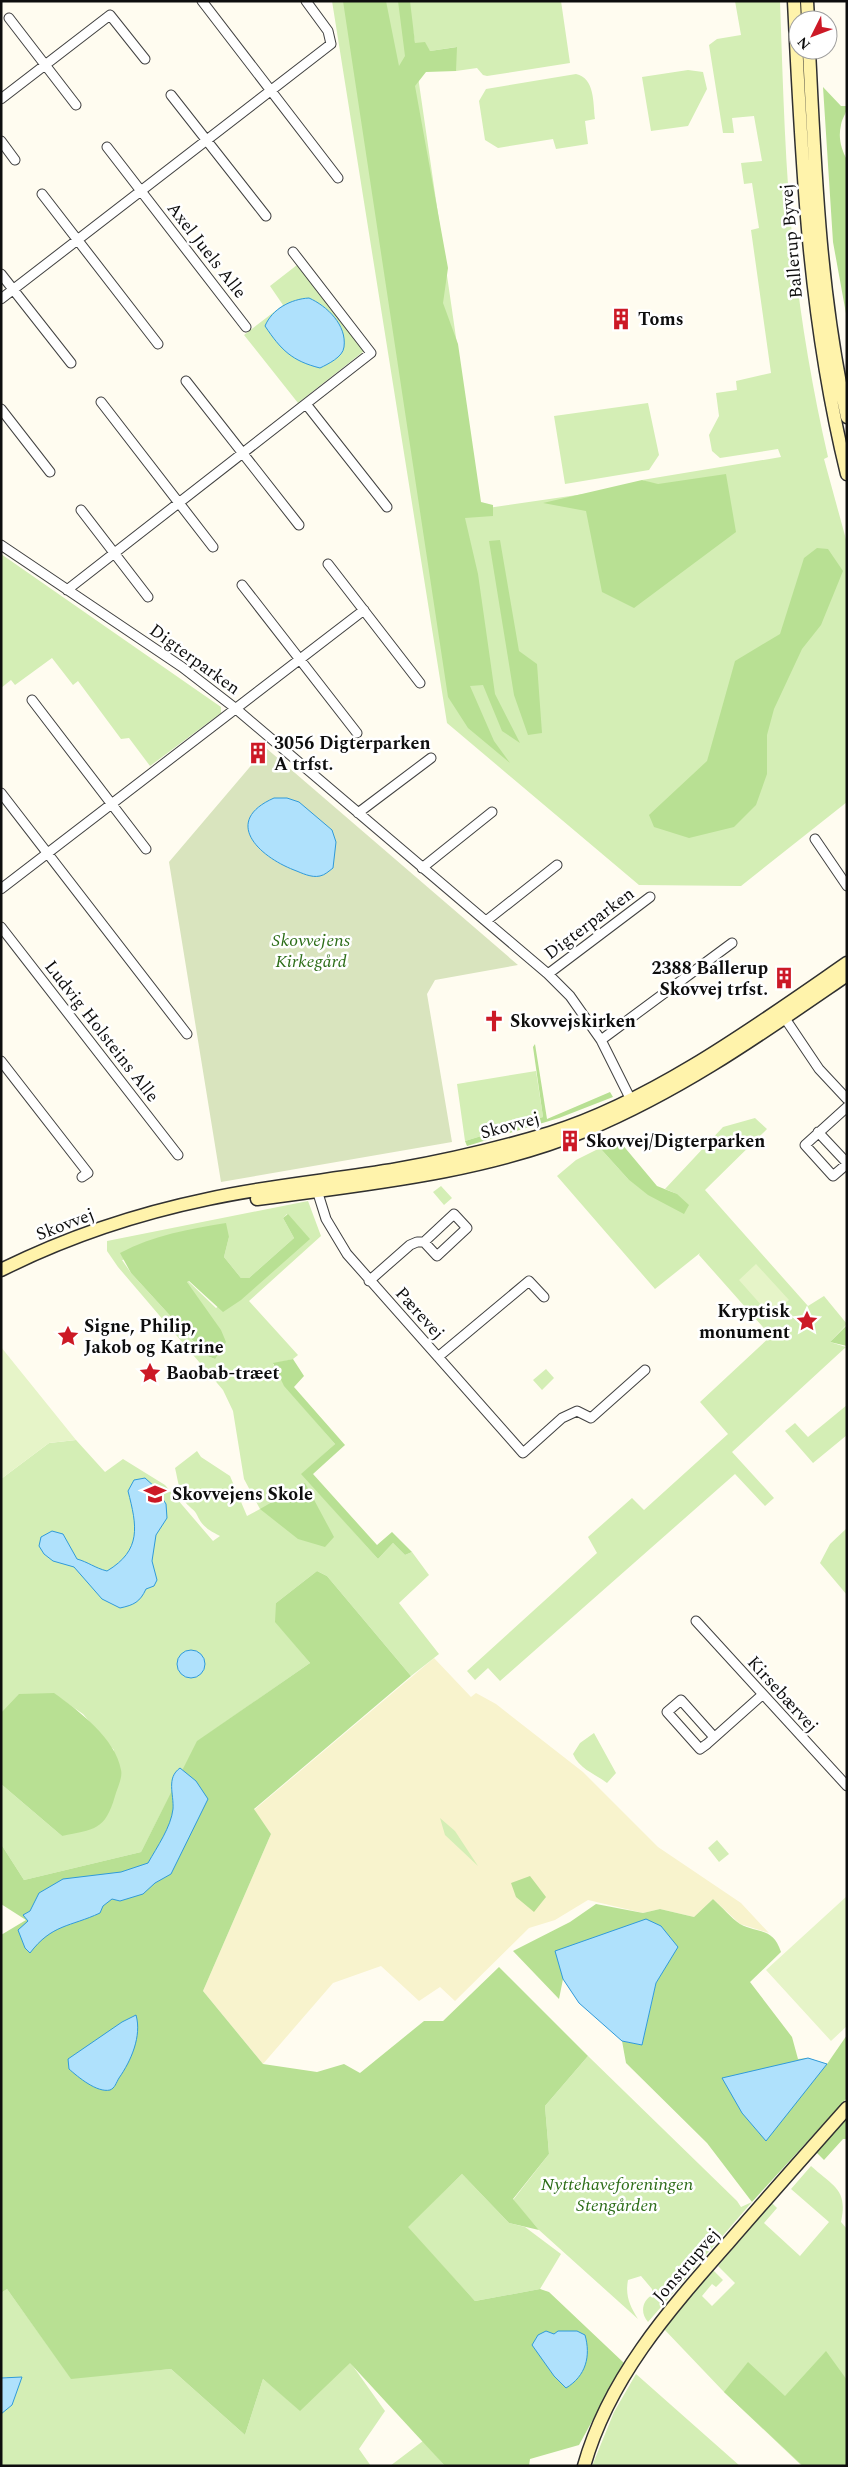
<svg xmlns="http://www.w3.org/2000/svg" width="848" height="2467" font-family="Spectral,serif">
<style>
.farmland{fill:#f8f3cd}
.green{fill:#d4eeb5;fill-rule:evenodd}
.forest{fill:#b8e093}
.cemetery{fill:#d9e4be}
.pitch{fill:#e6f4c8}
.water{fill:#afe1fc;stroke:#2f9ada}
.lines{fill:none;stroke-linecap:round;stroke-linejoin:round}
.street-casing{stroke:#414141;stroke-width:11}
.secondary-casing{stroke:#303030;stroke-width:15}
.street{stroke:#fff;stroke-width:9}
.secondary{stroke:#fff3ab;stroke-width:12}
.labels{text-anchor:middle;stroke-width:5;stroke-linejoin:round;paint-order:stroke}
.street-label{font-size:18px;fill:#0e0e0e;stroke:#fff}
.poi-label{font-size:18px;font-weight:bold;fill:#0e0e0e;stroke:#fff;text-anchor:start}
.park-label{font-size:18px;font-style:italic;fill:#2c6d18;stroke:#fff}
</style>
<rect width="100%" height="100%" fill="#fffcf0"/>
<path class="farmland" d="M434,1658L471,1697L476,1693L496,1704L583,1772L658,1847L741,1903L769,1933L740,1924L713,1899L694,1917L660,1909L643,1913L588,1900L555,1920L529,1928L455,2001L440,1987L419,2001L381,1966L333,1983L263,2064L203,1991L271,1834L254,1810Z"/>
<path class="green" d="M332,1H407L481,509L653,484L642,480L781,457L778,449L720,458L712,451L709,435L719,416L716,393L737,390L736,381L771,373L751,230L759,228L752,183L744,184L741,163L762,161L754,116L732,118L734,133H723L709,45L717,39L741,35L735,1H780C783,86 785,171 794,255C801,323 813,391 828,457L824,459L847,543V802L741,886L639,885L447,723Z
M408,1H561L570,63L487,76L483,75L477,68L456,71V47L430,51L415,43Z
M688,70L703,72L707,89L688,126L651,131L642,77Z
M576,74C595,78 593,103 595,119L585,121L588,144L556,149L553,139L498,148L485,140L479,101L486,89Z
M297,265L364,351L298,403L244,335L283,305L270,286Z
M648,403L659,455L649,470L565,484L554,416Z
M1,554L221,707V713L150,766L129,738L121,739L78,681L73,685L52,658L15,685L11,680L1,688Z
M536,1071L543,1117L465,1141L457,1084Z
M755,1118L767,1129L705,1190L808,1306L824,1296L847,1324L830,1342L846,1347L732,1452L774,1498L765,1506L735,1474L500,1681L488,1668L475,1680L467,1671L597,1553L588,1537L632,1498L644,1510L728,1434L700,1402L771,1336L699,1255L700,1253L655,1289L557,1176L576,1160L600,1148L628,1179L677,1194L665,1189L723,1127Z
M441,1186L452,1198L444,1205L433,1192Z
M308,1201L321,1236L249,1301L298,1355L293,1359L273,1364L285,1386L335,1444L302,1474L378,1559L393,1543L405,1555L412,1552L429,1575L399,1603L439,1654L411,1676L327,1576L317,1571L276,1603V1622L310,1663L198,1741L141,1852L24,1880L1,1844V1784L62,1836L114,1750L83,1714L54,1694L1,1713V1479L49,1443L76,1440L105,1472L123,1459L165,1485L213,1541L220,1536C208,1530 202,1526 197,1515C195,1510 189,1507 186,1503C179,1493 178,1480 175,1468L197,1451L201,1457L230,1476L247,1516L260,1509L244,1479L233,1411L223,1390L118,1267L107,1251V1241ZM287,1214L309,1239L216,1308L188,1281L187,1282L215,1359L207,1356L131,1273L122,1260L229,1237L224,1257L241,1278H249L294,1238L283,1218Z
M546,1369L554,1378L542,1390L533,1380Z
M847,1405V1435L813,1463L785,1431L795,1423L808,1437Z
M847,1528V1595L820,1563L830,1544Z
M594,1733L616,1773L607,1783C596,1774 580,1770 573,1754L580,1743Z
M440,1818L455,1831L478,1866L445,1835Z
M717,1840L729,1854L719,1862L708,1848Z
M588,2056L737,2201L741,2207L752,2202L648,2322C640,2313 642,2301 652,2295V2289L641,2276L628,2280C625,2296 630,2306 638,2319L539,2230L513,2200L549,2154L545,2106Z
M811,2166C834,2187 848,2189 841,2222L847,2229V2466H802L724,2392L663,2328L713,2270L723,2280L716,2287L712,2284L702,2296L712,2306L735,2283L718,2266L772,2203L777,2208L764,2223L800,2256L829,2222L791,2189Z
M462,2174L509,2223L525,2227L561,2254L540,2289L475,2301L407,2227Z
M7,2289L71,2378L171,2369L245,2435L263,2379L300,2410L350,2362L385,2411L359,2449L371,2466H1V2414L12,2405L7,2377L1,2378V2293Z
M636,2374L740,2466H592L614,2412Z
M423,2441L445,2466H390Z"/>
<path class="forest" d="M343,1H386L399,66L405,56L398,1H410L415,43L425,42L430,51L457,47L456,71L426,72L415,86L448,268L443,303L458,344L481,502L493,505V516L465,518L478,574L495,694L520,743L502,731L483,685L470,686L494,741L510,763L468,728L448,697Z
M823,87L841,106H847C847,113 842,118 841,125C838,138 841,148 847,160V319L833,242Z
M726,474L736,532L634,608L602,592L586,511L543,503L642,480L658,484Z
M500,540L519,651L537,664L542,733L528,735L514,695L489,541Z
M817,548L828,549L843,571L821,625L802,649L774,709L767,735V774L756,805L734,827L689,838L654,827L649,815L707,761L735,661L780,634L804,558Z
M535,1044L547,1119L610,1092L613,1097L559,1118L467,1146L465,1141L543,1117L533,1047Z
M616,1137L657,1186L677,1194L689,1205L684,1214L648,1195L628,1179L600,1148Z
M288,1214L310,1239L241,1300L223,1312L189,1281L187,1282L221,1330L226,1342L215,1359L207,1356L131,1273L120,1253C154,1235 189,1229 226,1223L229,1237L224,1257L241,1278H249L294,1238L283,1218Z
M847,1325V1346L830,1342Z
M293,1359L304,1376L294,1387L345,1445L313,1474L377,1545L392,1532L412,1552L405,1555L393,1543L378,1559L301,1474L335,1444L284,1386L273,1363Z
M305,1483L334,1537L325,1547L298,1539L260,1509Z
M317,1571L327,1576L411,1676L254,1809L271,1834L203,1991L263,2064L317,2072L344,2064L360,2073L424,2021H443L499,1967L588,2056L545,2106L549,2154L513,2199L539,2230L509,2223L462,2174L408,2227L475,2301L540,2289L549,2292L624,2363L579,2445L530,2459L529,2466H445L350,2363L300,2411L263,2379L245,2435L171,2369L71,2379L7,2289L1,2293V1935L26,1920L1,1904V1844L24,1880L141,1852L197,1741L310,1663L275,1622L276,1603Z
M54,1693C78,1710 116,1739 121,1770C123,1777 117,1789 115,1796C105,1831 94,1829 62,1836L1,1784V1713L19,1694Z
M530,1876L546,1897L534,1912L516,1897L511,1883Z
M713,1899C722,1907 731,1918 740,1924C759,1934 773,1927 781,1952L750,1982L792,2037L798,2059L808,2058L827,2064L847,2035V2098L752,2202L707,2143L626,2063L622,2041L642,2045L656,1983L677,1947L556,1951L563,1979L559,1999L513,1951L570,1922L596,1904L643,1913L660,1909L694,1917Z
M847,2117V2139H843L824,2160L816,2152Z
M826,2351L847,2380V2466H803L724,2392L748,2362L785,2396Z"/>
<path class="cemetery" d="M266,748L518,965L435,980L427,994L452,1142L221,1182L169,862Z"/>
<path class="pitch" d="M756,1264L789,1300L771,1316L739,1280Z
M1,1347L76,1440L49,1443L1,1479Z
M847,1896V2026L831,2041L766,1970Z"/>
<path class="water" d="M309,298C327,306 347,325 344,347C343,357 328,364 320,368C292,361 281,350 265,326C272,309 291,299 309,298Z
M274,798H287L299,802L332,830L336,842L333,868C329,871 325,875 320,876C311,878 302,873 294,870C258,856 222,821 274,798Z
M145,1478L156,1488L166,1504L167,1518L156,1535L152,1561L157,1580L154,1586L146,1589C140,1602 134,1605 120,1608L102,1599L74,1567L53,1561L44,1554L39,1546L41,1537L52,1531L63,1534L77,1559C88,1562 95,1568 107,1571C142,1550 137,1526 128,1491L134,1480Z
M177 1664a14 14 0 1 1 28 0a14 14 0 1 1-28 0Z
M180,1768L196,1781L208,1799L171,1874L155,1883L143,1894L120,1901L112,1899L103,1906L100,1913C70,1927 52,1924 30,1953L25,1948L18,1930L28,1921L23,1915L30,1911L39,1893L63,1879L121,1872L148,1863C157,1847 171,1827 173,1809C174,1794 166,1778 180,1768Z
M646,1919L661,1926L678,1947L656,1983L642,2045L622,2041L579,2003L563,1979L555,1951Z
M136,2015C142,2036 131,2061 119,2078C116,2083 115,2088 110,2090C97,2093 78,2077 69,2069L68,2059L122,2022Z
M808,2058L827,2064L766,2141L742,2113L722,2078Z
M546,2331L554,2334L558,2331H577L585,2335C591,2356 586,2376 566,2388L554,2376L532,2345L538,2335Z
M22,2377L12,2405L1,2414V2378Z"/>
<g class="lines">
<g class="street-casing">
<path id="street" d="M202,1L338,178
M9,18L76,105
M171,95L266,216
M1,99L110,15L145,59
M1,141L15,160
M107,147L246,327
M42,194L158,344
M1,274L71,363
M1,299L331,44L328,31L306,1
M186,381L299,525
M101,402L213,547
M306,404L387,507
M1,409L50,472
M81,510L148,597
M1,545L182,667L235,708L548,974L570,996L601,1040L633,1104
M328,564L420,683
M242,585L357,733
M67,590L371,353L293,252
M32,700L146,849
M1,793L187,1034
M358,813L431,758
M815,839L847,886
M422,868L492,812
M1,889L364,610
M486,921L557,865
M1,927L178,1155
M548,974L650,897
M782,1014L819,1069L847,1099
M601,1040L732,943
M1,1061L88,1173L82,1177
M847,1107L805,1145L833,1176L847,1164
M818,1132L847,1163
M316,1187L326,1219L347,1254L523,1453L562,1418L577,1411L591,1418L645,1370
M369,1281L410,1245L417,1242H424L454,1214L467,1228L437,1256L424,1242
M438,1357L529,1281L544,1297
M696,1621L847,1786
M714,1737L681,1700L667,1712L700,1749L707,1744L762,1695"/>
</g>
<g class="secondary-casing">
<path id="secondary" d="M794,1C802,163 808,315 847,474
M807,1L808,20
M809,50C815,173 820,297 847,417
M257,1199C367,1184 483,1173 587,1130C684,1089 761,1034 847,975
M1,1270C67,1237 136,1214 208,1199C271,1185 335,1180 398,1169C449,1160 500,1148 550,1133C653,1101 759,1024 847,963
M584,2466C609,2377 670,2309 729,2242C768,2197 807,2153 847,2108"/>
</g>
<use href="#street" class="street"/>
<use href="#secondary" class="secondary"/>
</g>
<defs>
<g id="building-bare" transform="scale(1.725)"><path d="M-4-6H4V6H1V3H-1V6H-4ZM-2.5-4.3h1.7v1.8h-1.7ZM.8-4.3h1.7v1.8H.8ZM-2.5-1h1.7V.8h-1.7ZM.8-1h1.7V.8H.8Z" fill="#cc1926" stroke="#fff" stroke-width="2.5" paint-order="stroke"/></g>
<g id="church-bare" transform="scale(1.725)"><path d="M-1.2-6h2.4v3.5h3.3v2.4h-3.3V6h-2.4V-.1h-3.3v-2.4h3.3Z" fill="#cc1926" stroke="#fff" stroke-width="2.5" paint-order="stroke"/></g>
<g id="sight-bare" transform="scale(1.725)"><path d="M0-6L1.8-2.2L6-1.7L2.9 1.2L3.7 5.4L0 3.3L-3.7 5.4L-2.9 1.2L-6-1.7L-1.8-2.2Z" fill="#cc1926" stroke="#fff" stroke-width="2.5" paint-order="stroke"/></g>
<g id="school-bare" transform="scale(1.725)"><path d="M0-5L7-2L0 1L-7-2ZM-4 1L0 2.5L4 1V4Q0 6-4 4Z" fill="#cc1926" stroke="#fff" stroke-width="2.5" paint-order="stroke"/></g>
</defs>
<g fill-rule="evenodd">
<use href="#building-bare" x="621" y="319"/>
<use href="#building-bare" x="258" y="753"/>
<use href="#building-bare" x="784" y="978"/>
<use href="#church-bare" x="494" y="1021"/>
<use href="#building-bare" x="570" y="1141"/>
<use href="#sight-bare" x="807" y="1321"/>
<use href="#sight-bare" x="68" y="1336"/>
<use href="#sight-bare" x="150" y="1373"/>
<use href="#school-bare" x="155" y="1494"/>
</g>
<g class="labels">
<g class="street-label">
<text transform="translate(791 241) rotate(-95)" y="6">Ballerup Byvej</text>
<text transform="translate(207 250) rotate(52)" y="6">Axel Juels Alle</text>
<text transform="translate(195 659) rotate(36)" y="6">Digterparken</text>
<text transform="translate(589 923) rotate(-37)" y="6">Digterparken</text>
<text transform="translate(102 1031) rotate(52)" y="6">Ludvig Holsteins Alle</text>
<text transform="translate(510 1125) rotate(-15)" y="6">Skovvej</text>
<text transform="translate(65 1224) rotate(-21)" y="6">Skovvej</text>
<text transform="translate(420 1313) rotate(48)" y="6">Pærevej</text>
<text transform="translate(783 1694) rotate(48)" y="6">Kirsebærvej</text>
<text transform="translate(686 2265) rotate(-49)" y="6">Jonstrupvej</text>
</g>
<g class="poi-label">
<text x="638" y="325">Toms</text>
<text x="274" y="749">3056 Digterparken<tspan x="274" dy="21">A trfst.</tspan></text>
<text x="768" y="974" text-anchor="end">2388 Ballerup<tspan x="768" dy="21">Skovvej trfst.</tspan></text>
<text x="510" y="1027">Skovvejskirken</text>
<text x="586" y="1147">Skovvej/Digterparken</text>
<text x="790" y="1317" text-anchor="end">Kryptisk<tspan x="790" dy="21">monument</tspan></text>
<text x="84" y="1332">Signe, Philip,<tspan x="84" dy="21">Jakob og Katrine</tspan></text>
<text x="166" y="1379">Baobab-træet</text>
<text x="172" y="1500">Skovvejens Skole</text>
</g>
<g class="park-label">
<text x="311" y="946">Skovvejens<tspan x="311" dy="21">Kirkegård</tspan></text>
<text x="617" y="2190">Nyttehaveforeningen<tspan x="617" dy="21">Stengården</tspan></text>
</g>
</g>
<rect width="848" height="2467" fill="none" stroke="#0e0e0e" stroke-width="5"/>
<g transform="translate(813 35) rotate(228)"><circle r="24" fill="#ffffff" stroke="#9f9f9f"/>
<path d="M0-4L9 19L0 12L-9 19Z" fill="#cc1926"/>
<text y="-8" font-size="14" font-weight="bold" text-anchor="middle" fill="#0e0e0e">N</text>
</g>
</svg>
